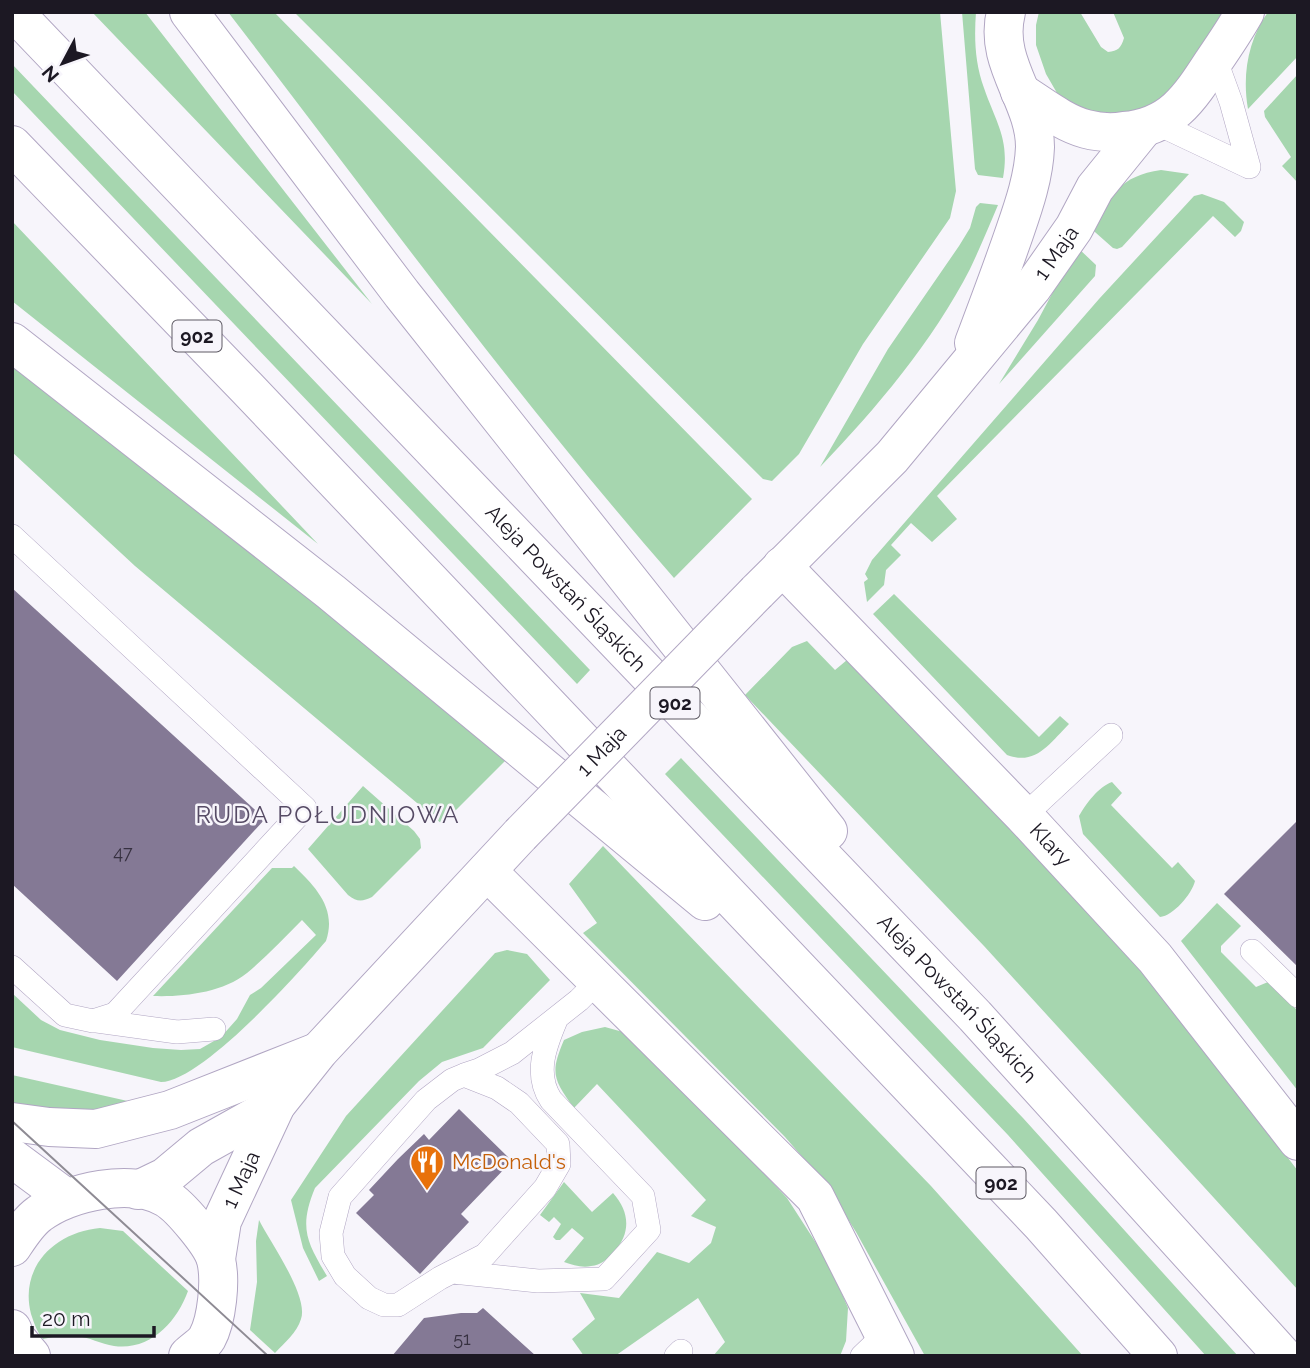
<svg xmlns="http://www.w3.org/2000/svg" width="1310" height="1368" font-family="Raleway,sans-serif">
<style>
.green{fill:#a6d6af}
.building{fill:#847995}
.lines{fill:none;stroke-linecap:round;stroke-linejoin:round}
.service-casing{stroke:#b1a6c3;stroke-width:24}
.minor-casing{stroke:#b1a6c3;stroke-width:40}
.tertiary-casing{stroke:#b1a6c3;stroke-width:40}
.primary-casing{stroke:#b1a6c3;stroke-width:40}
.service{stroke:#fff;stroke-width:23}
.minor{stroke:#fff;stroke-width:38}
.tertiary{stroke:#fff;stroke-width:38}
.primary{stroke:#fff;stroke-width:38}
.tram{stroke:#8e8b94;stroke-width:2}
.tertiary-bridge-casing{stroke:#b1a6c3;stroke-width:40;stroke-linecap:butt}
.tertiary-bridge{stroke:#fff;stroke-width:38}
.labels{text-anchor:middle;stroke-width:5;stroke-linejoin:round;paint-order:stroke}
.number-label{font-size:18px;fill:#363040}
.shield{fill:#f7f5fb;stroke:#5e5a64;stroke-width:2}
.shield-label{font-size:19px;font-weight:bold;fill:#1c1823}
.street-label{font-size:21px;fill:#1c1823;stroke:#f7f5fb}
.food-label{font-size:21px;fill:#c56008;stroke:#f7f5fb;text-anchor:start}
.quarter-label{font-size:24px;letter-spacing:2px;fill:#564b65;stroke:#f7f5fb}
</style>
<rect width="100%" height="100%" fill="#f7f5fb"/>
<path class="green" d="M92,12H145L372,304Z
M228,12H274L752,499L674,578C516,397 374,202 228,12Z
M294,12H940L956,191L950,218L863,344L799,454L772,481L763,479Z
M962,12H976C974,39 975,63 984,88C996,123 1010,139 1003,178L978,175L975,169Z
M1039,12H1080L1101,47L1108,52C1118,51 1121,48 1124,38L1113,12H1231L1168,95L1143,111L1093,115L1070,105L1057,93L1046,74L1036,45V25Z
M1268,12H1298V56L1248,109C1242,75 1248,40 1268,12Z
M12,64L590,670L577,684L12,91Z
M1298,74V183L1282,166L1291,157L1265,117L1264,111Z
M1161,170L1189,174L1122,247L1117,249L1113,248L1087,225C1112,195 1120,176 1161,170Z
M1202,194L1224,202L1244,222L1241,231L1235,237L1213,216L937,496L957,519L932,542L911,523L891,545L901,555L886,570L884,585L867,602L864,582L868,579L865,574L872,560L1099,299L1194,196Z
M980,203L998,205C989,226 980,248 970,269C933,341 876,409 820,467L888,349L959,246L970,228L976,207Z
M12,221L318,544L12,301Z
M1077,247L1096,265L1095,276L999,384L1038,320Z
M12,365L423,689L506,760L442,824L135,566L12,452Z
M894,594L1039,737L1060,716L1069,724C1050,743 1036,766 1007,755L873,614Z
M807,641L835,670L847,660L1017,836L1159,990L1298,1171V1290L984,946L745,695L792,647Z
M681,758L1023,1118L1238,1356H1206L1008,1135L665,774Z
M1112,782L1122,793L1111,805L1172,868L1178,862L1195,881C1192,894 1173,916 1160,917L1083,834L1079,816C1086,804 1098,787 1112,782Z
M363,786L414,831L420,839L421,848L372,897C362,902 357,902 348,895L308,849Z
M603,846L931,1186L1083,1356H925L856,1232L825,1183L785,1137L583,933L597,923L569,884Z
M294,866C316,887 337,909 326,941C298,974 202,1081 161,1082L12,1047V993L41,1020L60,1030L100,1040L153,1048L181,1050L200,1049L221,1037L237,1019L250,995L261,988L316,935L302,920C284,938 266,957 247,973C222,993 183,997 153,996L272,868H292Z
M1217,903L1241,926L1221,946V952L1256,987L1268,982L1298,1011V1091L1181,941Z
M507,950L527,954L550,980L483,1048L442,1062L419,1081L315,1188C299,1227 306,1241 327,1276L319,1281L303,1248L291,1200L346,1116L495,953Z
M605,1027L623,1032L644,1046L787,1198L829,1263L848,1308L846,1341L840,1356H713L725,1342L698,1298L615,1356H584L572,1339L595,1319L580,1293L619,1298L657,1252L689,1263L711,1243L716,1227L691,1216L706,1200L597,1084L574,1108C553,1079 550,1073 564,1040L582,1032Z
M12,1075L141,1104L98,1113L12,1106Z
M564,1182L592,1212L613,1193C630,1212 631,1233 614,1252C608,1259 601,1265 591,1266C582,1268 573,1265 564,1262L584,1238L572,1228L560,1240H556L553,1237L561,1224L554,1217L549,1222L540,1215Z
M259,1220C270,1242 309,1296 301,1319C297,1333 284,1343 275,1353L250,1330L257,1282L256,1241Z
M100,1228L123,1231L188,1291C177,1322 150,1351 114,1346C101,1344 89,1337 76,1336C65,1334 54,1337 43,1339C37,1332 34,1323 31,1314C19,1267 55,1232 100,1228Z"/>
<path class="building" d="M12,588L265,819L117,981L12,884Z
M1298,820V967L1224,894Z
M459,1109L512,1161L461,1214L469,1222L420,1274L356,1213L374,1195L369,1190L398,1159L424,1134L429,1140Z
M483,1308L536,1356H392L424,1318L461,1313H477Z"/>
<g class="lines">
<g class="service-casing">
<path id="service" d="M1215,58L1231,102L1249,167
M1158,124L1249,167
M12,536L305,808L115,1014L93,1021L65,1015L12,967
M1024,816L1111,735
M1252,951L1298,996
M97,1021L177,1032L214,1029
M464,1075L497,1088L519,1103L558,1144L559,1164L545,1188L485,1255L440,1278L398,1305H384L369,1298L345,1276L333,1256L331,1233L340,1197L426,1100L452,1080L464,1075L479,1070L512,1053L579,1000L599,980
M453,1272L538,1281L604,1279L649,1230L643,1196L551,1100C534,1074 545,1046 556,1020
M676,1356L681,1351
M862,1356L885,1334"/>
</g>
<g class="minor-casing">
<g id="minor">
<path id="s1" d="M782,566L1024,816L1155,958L1298,1141"/>
<path d="M487,871L815,1197L895,1356"/>
</g>
</g>
<g class="tertiary-casing">
<g id="tertiary">
<path d="M1020,92C1041,105 1063,123 1086,129C1098,132 1112,133 1124,131C1171,127 1189,99 1213,62C1224,46 1235,30 1245,12"/>
<path d="M974,343C988,306 1002,269 1015,231C1024,205 1034,176 1035,147C1035,99 993,63 1006,12"/>
<path id="s2" d="M757,592L892,457L1032,288L1074,228L1095,188L1142,130"/>
<path d="M12,1122L49,1127L96,1129L170,1110L317,1052"/>
<path d="M12,1158L66,1198"/>
<path d="M138,1190L165,1177L201,1147L276,1105"/>
<path d="M12,1247C20,1235 28,1222 39,1214C69,1191 132,1178 166,1198C180,1206 212,1244 216,1260C221,1280 217,1320 207,1338C203,1345 194,1350 188,1356"/>
<path id="s3" d="M216,1259L222,1221L276,1105L319,1051L520,835"/>
<path d="M12,1329L15,1337L31,1356"/>
</g>
</g>
<g class="primary-casing">
<g id="primary">
<path id="s4" d="M14,12L975,1016L1283,1356"/>
<path d="M189,12L402,294L828,831"/>
<path d="M12,145L247,388L1041,1224L1158,1356"/>
<path d="M12,342L331,592L705,901"/>
</g>
</g>
<use href="#service" class="service"/>
<use href="#minor" class="minor"/>
<use href="#tertiary" class="tertiary"/>
<use href="#primary" class="primary"/>
<path class="tram" d="M12,1121L268,1356"/>
<g class="tertiary-bridge-casing">
<g id="tertiary-bridge">
<path id="s5" d="M520,835L757,592"/>
</g>
</g>
<use href="#tertiary-bridge" class="tertiary-bridge"/>
</g>
<defs>
<g id="restaurant-pin" transform="scale(1.75)"><path d="M0 17L-7.5 6A9.5 9.5 0 1 1 7.5 6Z" fill="#e8710a" stroke="#f7f5fb"/><path d="M-5-6h1v4h1v-4h1v4h1v-4h1v5L-1.5 .5V6h-2V.5L-5-1ZM5-6V6H3V1.5H1.5Q1.5-4 5-6Z" fill="#fff"/></g>
</defs>
<g fill-rule="evenodd">
<use href="#restaurant-pin" x="427" y="1162"/>
</g>
<g class="labels">
<g class="number-label">
<text x="123" y="859">47</text>
<text x="462" y="1345">51</text>
</g>
<g class="shield">
<rect x="172.5" y="320.5" width="49" height="31" rx="5"/>
<rect x="650.5" y="687.5" width="49" height="31" rx="5"/>
<rect x="976.5" y="1167.5" width="49" height="31" rx="5"/>
</g>
<g class="shield-label">
<text x="197" y="343">902</text>
<text x="675" y="710">902</text>
<text x="1001" y="1190">902</text>
</g>
<g class="street-label">
<text dy="7" stroke="none"><textPath href="#s2" startOffset="453">1 Maja</textPath></text>
<text dy="7" stroke="none"><textPath href="#s4" startOffset="798">Aleja Powstań Śląskich</textPath></text>
<text dy="7" stroke="none"><textPath href="#s5" startOffset="117">1 Maja</textPath></text>
<text dy="7" stroke="none"><textPath href="#s1" startOffset="387">Klary</textPath></text>
<text dy="7" stroke="none"><textPath href="#s4" startOffset="1365">Aleja Powstań Śląskich</textPath></text>
<text dy="7" stroke="none"><textPath href="#s3" startOffset="84">1 Maja</textPath></text>
</g>
<g class="food-label">
<text x="452" y="1169">McDonald's</text>
</g>
<g class="quarter-label">
<text x="328" y="823">RUDA POŁUDNIOWA</text>
</g>
</g>
<rect width="1310" height="1368" fill="none" stroke="#1c1823" stroke-width="28"/>
<g transform="translate(63 63) rotate(229)" stroke="#f7f5fb" stroke-width="5" paint-order="stroke">
<path d="M0-5L12 26L0 18L-12 26Z" fill="#1c1823"/>
<text y="-10" font-size="19" font-weight="bold" text-anchor="middle" fill="#1c1823">N</text>
</g>
<path d="M32 1326v10h122v-10" fill="none" stroke="#1c1823" stroke-width="3.5"/>
<text x="42" y="1326" font-size="21" fill="#1c1823" stroke="#f7f5fb" stroke-width="5" paint-order="stroke">20 m</text>
</svg>
